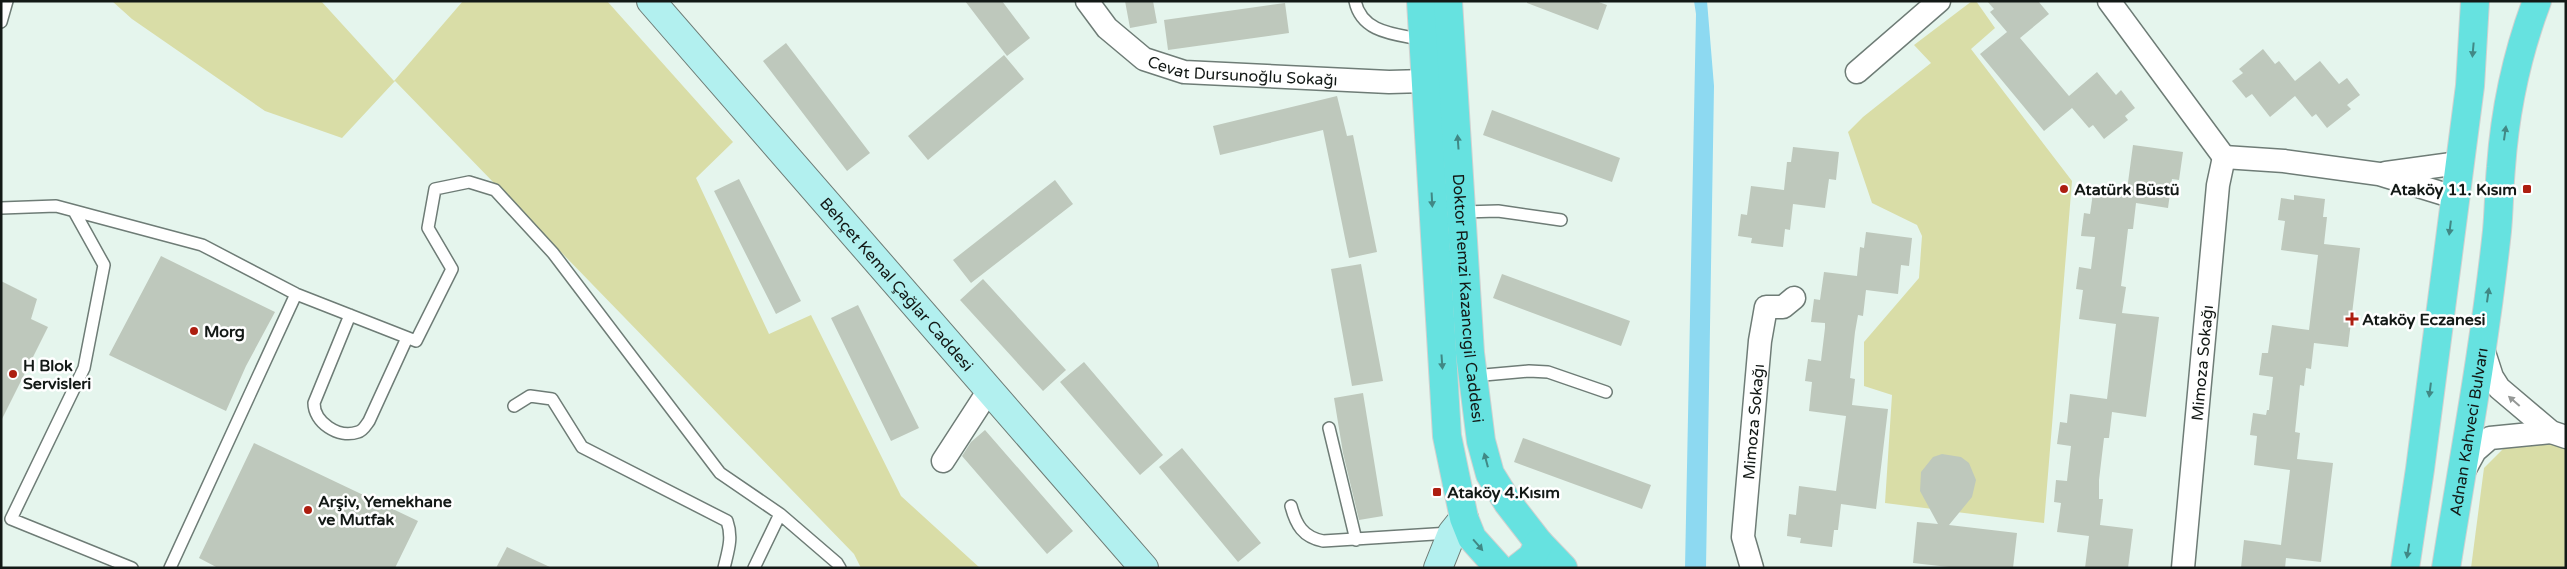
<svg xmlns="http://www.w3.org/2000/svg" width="2567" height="569" font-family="'Varela Round',sans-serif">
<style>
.green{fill:#d9dda7}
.water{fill:#8dd9f1}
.building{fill:#bec8bc}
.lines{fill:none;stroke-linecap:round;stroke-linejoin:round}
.service-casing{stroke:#6e7c76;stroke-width:14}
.minor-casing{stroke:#6e7c76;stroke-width:25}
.secondary-casing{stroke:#6e7c76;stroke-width:30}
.primary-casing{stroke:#d0d1d0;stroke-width:30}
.service{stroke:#fff;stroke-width:11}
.minor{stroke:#fff;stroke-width:22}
.secondary{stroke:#b2f0ef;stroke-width:28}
.primary{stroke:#66e2e0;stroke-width:28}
.oneway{fill:#418885}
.oneway2{fill:#959896}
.poi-dot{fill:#ad1e10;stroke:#fff;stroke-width:2}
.labels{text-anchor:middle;stroke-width:5;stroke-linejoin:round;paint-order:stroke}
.street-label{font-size:16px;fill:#131916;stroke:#fff}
.poi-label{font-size:16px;font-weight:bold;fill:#131916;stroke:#fff;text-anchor:start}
</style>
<rect width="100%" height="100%" fill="#e5f5ed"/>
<path class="green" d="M112,1H321L394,81L463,1H607L733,142L696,178L769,334L811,315L901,496L980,568H861L854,554L395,81L342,138L265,111L132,19Z
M1972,1H1976L1995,28L1971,49L2072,181L2044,523L1885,503L1892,395L1864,386V342L1919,278L1922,236L1917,225L1872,203L1848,132L1863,117L1931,63L1914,45Z
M2550,440L2566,446V568H2471L2484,468L2503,449Z"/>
<path class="water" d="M1694,1H1707L1714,86L1706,568H1685L1696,14Z"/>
<path class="building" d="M965,1H1002L1030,38L1007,56Z
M1125,1H1153L1157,23L1130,28Z
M1527,1H1596L1607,5L1598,30L1527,3Z
M1987,1H2038L2049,14L2020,38L2069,96L2097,72L2116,95L2121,90L2135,108L2125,116L2128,120L2104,139L2093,125L2089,128L2072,108L2044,131L1980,54L2007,32L1990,12L1994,9Z
M1285,3L1289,33L1168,50L1164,20Z
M786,43L870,153L847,171L763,61Z
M2263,49L2275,64L2279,61L2295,81L2320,61L2339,84L2347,78L2360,95L2347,105L2351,109L2327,128L2316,114L2312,117L2295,96L2270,117L2252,94L2246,98L2232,81L2243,73L2239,69Z
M1004,55L1024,79L928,160L908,136Z
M1337,96L1347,136L1353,135L1377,252L1349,258L1323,130L1220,155L1213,126Z
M1492,110L1620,158L1612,182L1483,135Z
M2133,145L2183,152L2179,180L2172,179L2168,208L2136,203L2133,229H2128L2126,246L2121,286L2126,287L2122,313L2159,317L2146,417L2112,412L2109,438H2104L2099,480V499H2103L2100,525L2133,529L2128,568H2085L2089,536L2057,532L2061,503L2054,502L2056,480L2067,481L2071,446L2057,444L2060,422L2067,423L2070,394L2107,399L2116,324L2079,319L2083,290L2076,289L2079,267L2091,269L2095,237L2081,236L2084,213L2090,214L2094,186L2127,190Z
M1793,147L1839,152L1836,180L1829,179L1825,208L1793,204L1790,230L1785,229L1783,247L1751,243L1752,238L1738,236L1741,214L1747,215L1751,186L1784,190L1787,162H1791Z
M739,179L801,301L776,314L714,191Z
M1055,180L1073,204L971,283L953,260Z
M2294,195L2325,199L2323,217H2327L2324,244L2360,248L2348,347L2314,343L2311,369L2306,368L2304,386L2300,385L2295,432L2300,433L2297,459L2333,463L2321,562L2286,558L2285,568H2241L2244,540L2281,545L2290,470L2254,465L2257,436L2250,435L2253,413L2266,415L2267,410H2269L2273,377L2259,375L2262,353H2268L2272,325L2309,330L2318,255L2281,250L2285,221L2278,220L2281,198L2294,200Z
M1866,232L1912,238L1909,266L1901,265L1898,294L1866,290L1863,316L1858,315L1855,332L1850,378L1855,379L1852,405L1888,409L1876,509L1841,504L1838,530H1834L1832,547L1800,543L1801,538L1787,536L1789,514L1796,515L1799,486L1836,491L1846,416L1809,411L1812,382L1805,381L1808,359L1821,361L1825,328V323L1811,322L1814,299L1820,300L1824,272L1857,276L1860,247L1864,248Z
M161,256L275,312L246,366L226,411L109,355Z
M1361,264L1383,381L1352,386L1331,269Z
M1502,274L1630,321L1621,346L1493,298Z
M983,279L1066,370L1043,391L960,300Z
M1,281L37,299L31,319L48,327L1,421Z
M858,305L919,428L891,441L831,318Z
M1084,362L1163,455L1140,475L1060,382Z
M1363,393L1383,516L1359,520L1343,453L1334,398Z
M985,430L1073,531L1047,554L962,456L971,442Z
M1523,438L1651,485L1642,509L1514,462Z
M254,443L418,521L395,568H218L199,558Z
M1182,448L1261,543L1238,562L1159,467Z
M1942,454L1961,457L1969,463L1976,480L1972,497L1949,525L2017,533L2013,568H1958L1913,563L1917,522L1938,524L1920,491L1921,472L1933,457Z
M507,547L552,568H496Z"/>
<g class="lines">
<g class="service-casing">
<path id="service" d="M1355,1C1362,34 1397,34 1424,40
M1,22L7,1
M1,208L56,206L202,245L296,294L416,341L452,269L428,228L435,189L469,182L495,190L553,253L720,473L780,514L837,563L840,568
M74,211L104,265L84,368L11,519L132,568
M1463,212L1498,211L1561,220
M350,315L314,403C314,422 338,439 358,432C363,431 366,425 369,421L407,338
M1473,376L1529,371L1548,372L1606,392
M514,406L530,396L552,399L582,447L727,521C733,538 728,551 724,568
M1329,428L1356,540
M1291,506C1296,525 1303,537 1323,541L1450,533
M170,568L296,294
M754,568L780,514"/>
</g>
<g class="minor-casing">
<g id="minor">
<path id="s1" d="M1087,1L1107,28L1144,59L1184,72L1389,82L1425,81"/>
<path d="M2109,1L2224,157"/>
<path d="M1857,72L1939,1"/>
<path d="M2224,157L2284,161L2379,174L2454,197"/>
<path d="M2386,173L2459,163"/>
<path d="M2482,346L2492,377L2499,388L2551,432L2566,437"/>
<path d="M943,461L989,390"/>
<path d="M2464,471L2475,451L2490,438L2551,432"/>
<path id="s2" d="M1752,568L1743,537L1760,341L1766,307H1783L1794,298"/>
<path id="s3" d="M2183,568L2218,185L2224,157"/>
</g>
</g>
<g class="secondary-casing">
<g id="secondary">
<path id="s4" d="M651,1L1144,568"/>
<path d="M1438,568L1452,533L1464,518"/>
</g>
</g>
<g class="primary-casing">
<g id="primary">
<path d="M1421,1L1447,436L1464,518L1472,538L1499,568"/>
<path id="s5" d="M1448,1L1470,353L1481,441L1490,474L1508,503L1539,543L1563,568"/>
<path d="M1518,568L1532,557L1539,543"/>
<path d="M2405,568L2420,469L2470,86L2475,1"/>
<path id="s6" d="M2446,568C2464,456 2485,344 2497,231C2499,210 2499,188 2501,167C2505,111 2517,54 2537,1"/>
</g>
</g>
<use href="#service" class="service"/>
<use href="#minor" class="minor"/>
<use href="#secondary" class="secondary"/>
<use href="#primary" class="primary"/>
</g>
<defs><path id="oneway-solid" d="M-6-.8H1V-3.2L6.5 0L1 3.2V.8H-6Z" transform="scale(1.25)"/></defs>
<g class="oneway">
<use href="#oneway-solid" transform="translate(2473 50) rotate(95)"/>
<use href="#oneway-solid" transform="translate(2505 133) rotate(-82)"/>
<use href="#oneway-solid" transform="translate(1458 142) rotate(-94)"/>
<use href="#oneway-solid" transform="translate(1432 200) rotate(87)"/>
<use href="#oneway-solid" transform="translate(2450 228) rotate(97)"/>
<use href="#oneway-solid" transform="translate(2488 295) rotate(-82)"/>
<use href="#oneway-solid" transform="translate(1442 362) rotate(86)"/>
<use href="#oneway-solid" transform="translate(2430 390) rotate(97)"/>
<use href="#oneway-solid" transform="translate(1486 460) rotate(-105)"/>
<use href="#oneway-solid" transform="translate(1478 545) rotate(49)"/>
<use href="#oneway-solid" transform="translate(2408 551) rotate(99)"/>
</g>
<use class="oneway2" href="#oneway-solid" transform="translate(2514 401) rotate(-139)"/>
<g class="poi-dot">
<circle cx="2064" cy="189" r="5"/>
<rect x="2522" y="184" width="10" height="10" rx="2.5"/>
<path d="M2349.5 311.5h5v5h5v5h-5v5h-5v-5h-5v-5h5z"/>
<circle cx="194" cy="331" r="5"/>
<circle cx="13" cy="374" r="5"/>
<rect x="1432" y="487" width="10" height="10" rx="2.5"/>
<circle cx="308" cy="510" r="5"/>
</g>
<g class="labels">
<g class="street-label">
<text dy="6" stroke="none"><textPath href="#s1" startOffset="182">Cevat Dursunoğlu Sokağı</textPath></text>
<text dy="6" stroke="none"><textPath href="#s4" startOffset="375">Behçet Kemal Çağlar Caddesi</textPath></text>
<text dy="6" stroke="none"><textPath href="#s5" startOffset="298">Doktor Remzi Kazancıgil Caddesi</textPath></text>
<text dy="6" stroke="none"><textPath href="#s3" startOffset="206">Mimoza Sokağı</textPath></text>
<text dy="6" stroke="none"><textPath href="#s2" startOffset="148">Mimoza Sokağı</textPath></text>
<text dy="6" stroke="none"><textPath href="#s6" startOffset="138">Adnan Kahveci Bulvarı</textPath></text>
</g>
<g class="poi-label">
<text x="2074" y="195">Atatürk Büstü</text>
<text x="2517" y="195" text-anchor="end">Ataköy 11. Kısım</text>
<text x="2362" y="325">Ataköy Eczanesi</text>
<text x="204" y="337">Morg</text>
<text x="23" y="371">H Blok<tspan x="23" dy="18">Servisleri</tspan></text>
<text x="1447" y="498">Ataköy 4.Kısım</text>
<text x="318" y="507">Arşiv, Yemekhane<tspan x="318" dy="18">ve Mutfak</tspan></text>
</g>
</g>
<rect width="2567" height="569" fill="none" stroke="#131916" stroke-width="5"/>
</svg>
